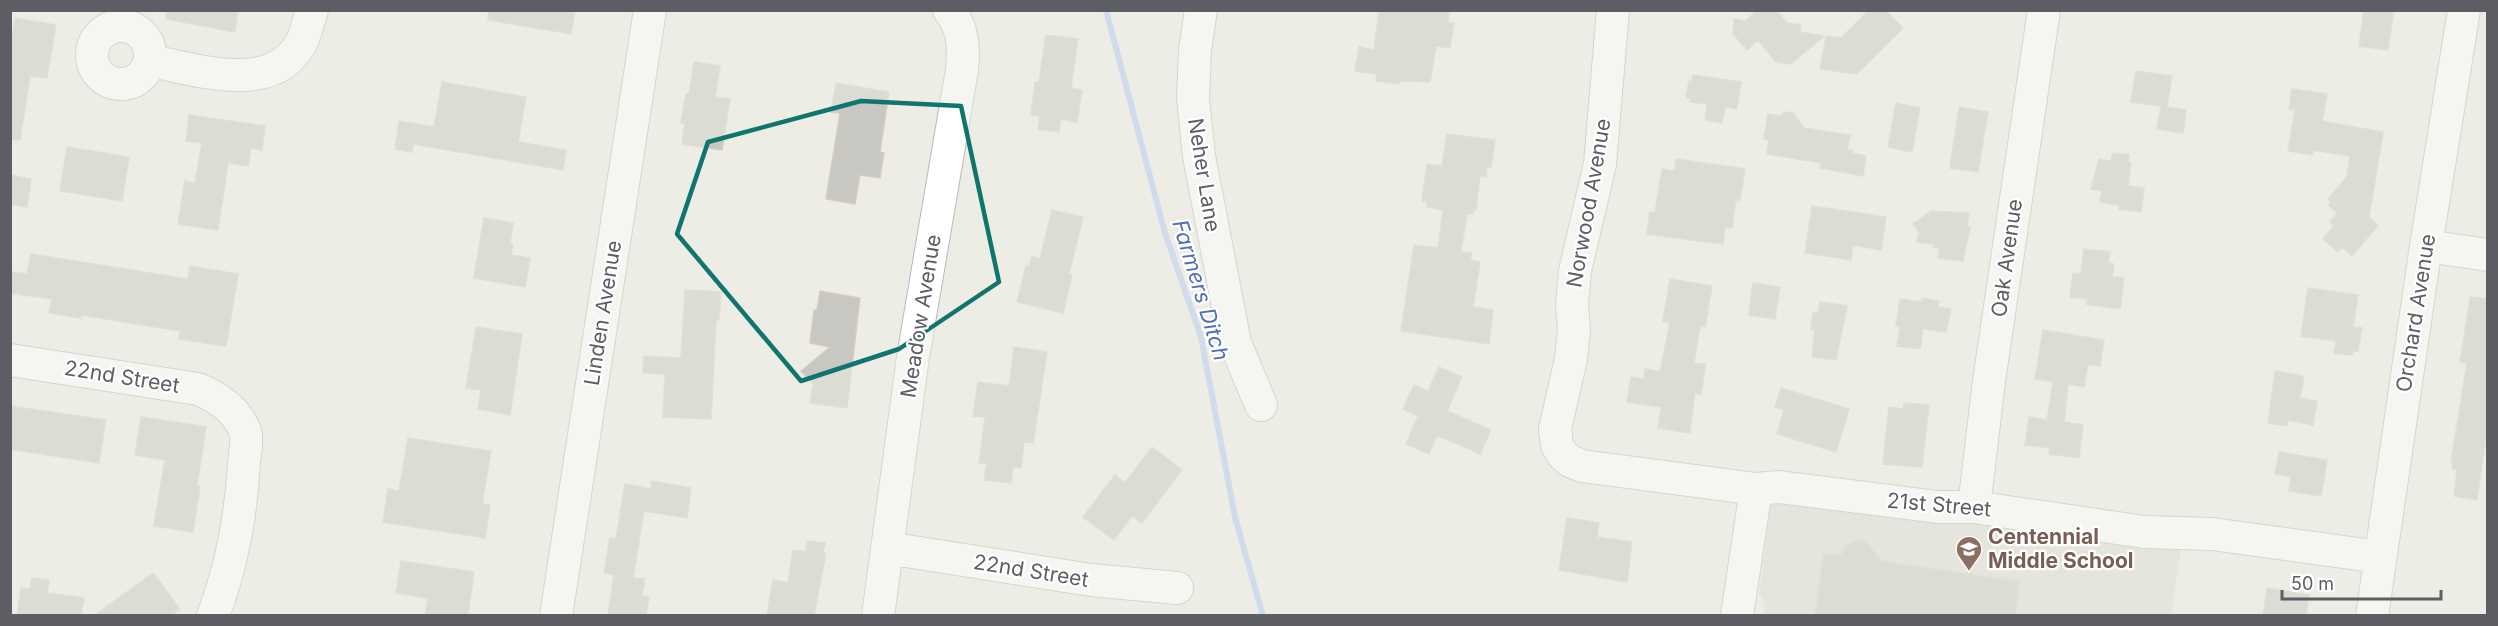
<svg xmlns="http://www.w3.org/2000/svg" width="2498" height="626" font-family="Inter,sans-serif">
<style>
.education{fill:#dddcd3}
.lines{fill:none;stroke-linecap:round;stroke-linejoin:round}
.stream{stroke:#adc8f4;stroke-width:6}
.building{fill:#c8c7c1;stroke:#d1cfc4;stroke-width:1.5}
.minor-casing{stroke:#b7b8bd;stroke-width:34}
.minor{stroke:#fff;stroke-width:32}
.marked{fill:none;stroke:#0f766e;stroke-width:4.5;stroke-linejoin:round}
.labels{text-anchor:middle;stroke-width:4.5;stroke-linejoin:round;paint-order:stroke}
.street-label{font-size:21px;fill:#5c5e63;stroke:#fff}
.education-label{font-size:21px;font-weight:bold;fill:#785e54;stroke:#fff;text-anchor:start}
.water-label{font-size:22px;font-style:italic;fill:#5370b5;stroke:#fff}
</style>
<rect width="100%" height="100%" fill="#edede5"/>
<path class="education" d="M1771,503L1923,520L1971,517L2181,550L2171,615H1764L1765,604L1759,594Z"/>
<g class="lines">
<path class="stream" d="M1106,10L1165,233L1201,337L1235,517L1263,616"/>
</g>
<path class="building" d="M167,10H238L235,32L166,19Z
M489,10H575L571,34L488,20Z
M1379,10H1450L1448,22L1454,23L1450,48L1436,46L1430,82L1400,81V84L1376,81L1377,74L1355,71L1359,47L1374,50Z
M1757,10H1776L1787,23L1801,25L1800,32L1824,36L1791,64L1776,62L1758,40L1747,50L1733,34L1734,19L1746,21Z
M1869,10H1885L1903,28L1857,74L1820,69L1826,36L1841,38Z
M2364,10H2394L2388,50L2359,46Z
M15,18L56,25L47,78L30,76L20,140L10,139V48Z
M1046,35L1078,39L1071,88L1082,90L1077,122L1061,119L1059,132L1038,129L1040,116L1031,115L1035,82H1039Z
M694,62L720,66L715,97L730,99L722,150L682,144L685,123H681L686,94H689Z
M2136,71L2172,76L2167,107L2186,110L2183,133L2157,129L2161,106L2131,102Z
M1693,75L1741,82L1737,109L1725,107L1722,123L1705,120L1707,104L1690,102V98H1686L1689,81L1691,82Z
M442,82L526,97L518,142L566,150L563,170L413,144L412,152L395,149L399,121L434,127Z
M836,83L889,92L880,152L884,153L880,178L860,175L855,204L826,199L840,113L831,112Z
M2292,89L2327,94L2322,121L2383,132L2369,217L2378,225L2352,256L2342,247L2338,252L2323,239L2334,226L2330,222L2337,213L2328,205L2331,202L2328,199L2347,177L2350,156L2313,150L2312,155L2288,151L2295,110L2289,109Z
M1896,103L1920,108L1912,152L1888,147Z
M1959,107L1988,112L1978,172L1950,168Z
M1785,112L1793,113L1804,128L1850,135L1847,150H1852V153L1866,156L1863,176L1820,168L1821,163L1767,154L1769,140L1764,139L1768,114L1780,116Z
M189,115L265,126L262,150L251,148L248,166L228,163L218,230L178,224L185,181L195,183L202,143L186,141Z
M1447,134L1495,140L1491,168L1487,167L1486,177L1480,176L1476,210L1473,209V214H1467L1461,252L1472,253L1470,260L1480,262L1473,307L1493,310L1489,344L1401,331L1414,245L1438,248L1443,210L1427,207V202L1422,201L1427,164L1442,166Z
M67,147L129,157L122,201L60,191Z
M2113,153L2129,155L2128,162H2131L2128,186L2144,188L2141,212L2119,209V205L2100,202L2102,191L2091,189L2099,159L2111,161Z
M1676,159L1745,169L1740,200H1736L1732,228L1725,227L1723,244L1647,234L1650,212H1655L1662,169L1675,171Z
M10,175L31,179L27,207L10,204Z
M1812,206L1886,217L1881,250L1853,245L1851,260L1805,253Z
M1052,210L1083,217L1069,274L1072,275L1063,313L1017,302L1026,266L1029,267L1032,256L1040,259Z
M1931,211L1969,213L1967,226L1970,227L1963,261L1938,258L1940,248L1933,247L1934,244L1917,242L1919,232L1913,224Z
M484,218L513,223L510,243L513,244L511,255L530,258L525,287L474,278Z
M2084,249L2110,252L2108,263L2114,264L2112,277L2124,278L2120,309L2086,304L2087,299L2070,297L2073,273L2081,274Z
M31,254L188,279L190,266L238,274L226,346L179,339L180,331L81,315V318L49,313L52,299L10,293V272L27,274Z
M1670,279L1712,286L1705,327L1700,326L1694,363L1706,364L1701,394L1695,393L1690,433L1658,428L1661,407L1627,402L1631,377L1644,379L1645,369L1660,372L1670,322L1663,321Z
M1753,283L1780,287L1775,319L1749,315Z
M2308,288L2358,295L2353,327L2362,328L2358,351H2353L2352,355L2334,353L2336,341L2301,336Z
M685,290L721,292L719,320H716L711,419L663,417L665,374L643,373L644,356L681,358Z
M820,291L860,298L847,408L810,403L813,384L801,371L830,347L810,343L814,310H817Z
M2470,297L2487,299V431L2477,500L2454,496L2457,470L2452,469L2453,462H2451L2467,363L2460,362Z
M1922,298L1939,301L1938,307L1951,309L1946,332L1923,329L1920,349L1897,346L1900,327L1896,326L1900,299L1921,302Z
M1820,302L1847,306L1836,360L1812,357L1815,330L1811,329L1813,313H1818Z
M476,327L522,334L510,415L478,409L481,390L466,388Z
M2043,330L2104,340L2100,366L2088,364L2084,387L2068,384L2064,422L2083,425L2079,458L2049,454L2050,448L2025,445L2029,417L2047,420L2053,382L2035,379Z
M1014,347L1047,352L1033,443L1024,442L1021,468L1013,467L1011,483L984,480L987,463H979L985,417L973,416L978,382L1009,386Z
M1439,367L1462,377L1447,411L1491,430L1480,454L1437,435L1429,454L1406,444L1418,416L1403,409L1414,385L1428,391Z
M2275,371L2304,376L2300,398L2317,401L2313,425L2288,420L2287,426L2268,423Z
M1781,388L1849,409L1836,452L1777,434L1784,410L1775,407Z
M1904,403L1929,405L1922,467L1883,464L1889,407L1903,409Z
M10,406L106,420L99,463L10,449Z
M141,417L206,427L197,485L200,486L193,532L154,526L165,460L135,455Z
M408,438L491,451L482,504L490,505L485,538L383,522L388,489L399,491Z
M1152,447L1182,470L1142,523L1132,516L1114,540L1083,517L1115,475L1125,483Z
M2279,452L2327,460L2321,496L2289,491L2291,477L2275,474Z
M652,481L691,488L687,518L644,511L633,578L645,579L642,596L649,597L646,615H608L614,575L604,573L610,538L616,539L625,484L651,489Z
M1567,518L1599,523L1597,537L1632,542L1627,582L1559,570Z
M1861,540L1868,544L1881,561L2019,582L2015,615H1815L1824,554L1841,555L1845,545Z
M807,541L825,543L823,553H826L814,615H767L773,580L788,583L793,550L806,552Z
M401,561L474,572L468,615H425L428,598L396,593Z
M153,573L180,609L171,615H95Z
M32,578L49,580L47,593L84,598L81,615H17L21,588L30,589Z
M2267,588L2309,595L2306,615H2263Z"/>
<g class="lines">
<g class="minor-casing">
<path id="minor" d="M1201,10L1195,50L1193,99L1199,156L1235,343L1261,405
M1613,10L1600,164L1575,271L1572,305L1574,330L1571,359L1555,429L1557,445L1563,455L1570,461L1582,466L1756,489L1779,487L1938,507H1974L2144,532L2212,534L2380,557
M92 55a29 29 0 1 1 58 0a29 29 0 1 1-58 0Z
M150,61C197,69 274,97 302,41C306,32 309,20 312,10
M2426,246L2488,255
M10,360L198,389C218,397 237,411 245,431C248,440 245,453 244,463C241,516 232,566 213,616
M1974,507L1989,381L2044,10
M887,548L1091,580L1177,588
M556,616L650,10
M878,616L913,357L962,70C964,48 964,29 949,10
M1737,616L1756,489
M2372,616L2426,246L2464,10"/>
</g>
<use href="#minor" class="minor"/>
</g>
<path d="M0 0H2498V626H0ZM861,101L961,106L999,282L899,349L801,381L677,234L708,142Z" fill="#edede5" fill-opacity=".55" fill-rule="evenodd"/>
<path class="marked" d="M861,101L961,106L999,282L899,349L801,381L677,234L708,142Z"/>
<defs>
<g id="school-pin" transform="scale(1.35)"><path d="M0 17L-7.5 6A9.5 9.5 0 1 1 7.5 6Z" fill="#8d6e63" stroke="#fff"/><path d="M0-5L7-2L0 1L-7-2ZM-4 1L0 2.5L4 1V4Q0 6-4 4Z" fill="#fff"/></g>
</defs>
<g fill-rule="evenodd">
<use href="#school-pin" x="1969" y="549"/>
</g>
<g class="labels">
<g class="street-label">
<text transform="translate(1204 175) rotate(81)" y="7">Neher Lane</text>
<text transform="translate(1589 203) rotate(-80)" y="7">Norwood Avenue</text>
<text transform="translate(2007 258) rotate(-82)" y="7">Oak Avenue</text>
<text transform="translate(603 313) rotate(-81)" y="7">Linden Avenue</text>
<text transform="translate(2416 313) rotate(-81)" y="7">Orchard Avenue</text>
<text transform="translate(921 316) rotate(-81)" y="7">Meadow Avenue</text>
<text transform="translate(122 377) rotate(9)" y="7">22nd Street</text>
<text transform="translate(1939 505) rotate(5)" y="7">21st Street</text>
<text transform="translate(1031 571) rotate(9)" y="7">22nd Street</text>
</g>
<g class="education-label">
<text x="1988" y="544">Centennial<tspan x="1988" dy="24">Middle School</tspan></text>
</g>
<g class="water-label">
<text transform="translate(1201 290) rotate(73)" y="8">Farmers Ditch</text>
</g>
</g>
<rect width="2498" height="626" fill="none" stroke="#5c5e63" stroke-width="24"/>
<path d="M2282 590v9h159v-9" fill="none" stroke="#5c5e63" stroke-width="3"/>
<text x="2291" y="590" font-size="18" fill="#5c5e63" stroke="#ffffff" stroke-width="4.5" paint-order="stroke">50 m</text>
</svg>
